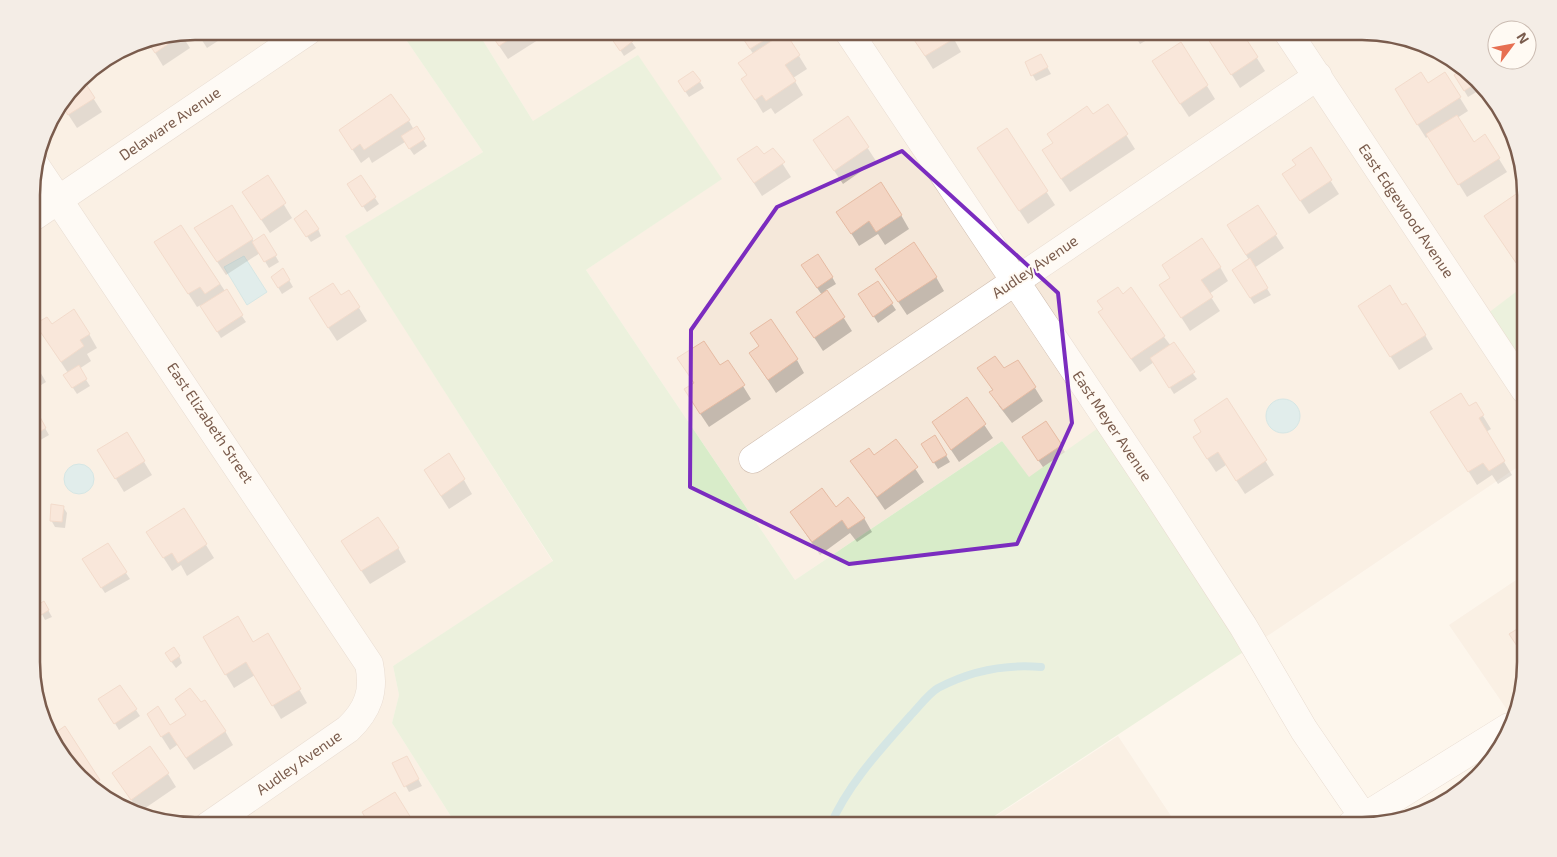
<svg xmlns="http://www.w3.org/2000/svg" width="1557" height="857" font-family="'Exo 2',sans-serif">
<style>
.residential{fill:#f5e8da}
.green{fill:#d8ecc9}
.water{fill:#bfe3e8;stroke:#a5d3da}
.shadow{fill:#0003}
.lines{fill:none;stroke-linecap:round;stroke-linejoin:round}
.stream{stroke:#a5d3da;stroke-width:8}
.building{fill:#f3d5c3;stroke:#e6bba3}
.street-casing{stroke:#d1beb0;stroke-width:29}
.street{stroke:#fff;stroke-width:28}
.marked{fill:none;stroke:#7b2cbf;stroke-width:4;stroke-linejoin:round}
.labels{text-anchor:middle;stroke-width:4;stroke-linejoin:round;paint-order:stroke}
.street-label{font-size:15px;fill:#7a5c4d;stroke:#fffaf3}
.rim{fill:none;stroke:#7a5c4d;stroke-width:2.5}
</style>
<rect width="100%" height="100%" fill="#fdf6ec"/>
<path class="residential" d="M195,31H400L483,152L346,236L553,562L393,666L399,695L392,723L457,826H195L114,804L59,753L33,683V174L48,123L87,72L133,44Z
M477,31H1362L1443,53L1498,104L1525,184V462L1254,645L1028,477L1002,441L795,580L586,270L721,179L533,121Z
M1525,574V672L1512,717L1449,625Z
M1118,736L1177,825L998,826L993,818Z"/>
<path class="green" d="M400,31H477L533,121L638,55L722,179L586,270L795,580L1002,441L1029,477L1108,421L1254,645L993,817L998,826H457L392,723L399,695L393,666L553,561L345,236L483,152Z
M1525,285V390L1479,320Z"/>
<path class="water" d="M244,256L267,292L247,305L224,267Z
M1266 416a17 17 0 1 1 34 0a17 17 0 1 1-34 0Z
M64 479a15 15 0 1 1 30 0a15 15 0 1 1-30 0Z"/>
<path class="shadow" d="M196,31H221L224,37L207,48Z
M489,31H552L508,59Z
M611,31H624L636,48L624,56L609,32Z
M738,31H778L799,56L807,69L793,78L803,95L775,114L771,108L763,113L751,93L747,76L740,64L754,55Z
M909,31L954,39L961,52L933,69Z
M1132,31H1156L1157,34L1140,44Z
M1240,31L1265,71L1240,88L1218,53Z
M181,34L190,48L163,66L148,41Z
M1041,56L1051,74L1036,81L1026,63Z
M1462,71L1478,91L1468,97L1455,75Z
M1161,75L1207,86L1215,99L1189,117Z
M81,79L102,112L77,128L62,105Z
M700,82L704,88L689,97L683,88Z
M1428,84L1460,98L1468,111L1457,118L1474,143L1485,136L1507,172L1467,197L1429,136L1426,138L1404,103Z
M1108,106L1135,149L1070,192L1051,164L1093,115Z
M848,118L876,161L843,184L823,154Z
M409,121L414,130L416,128L427,146L414,155L405,142L372,163L369,157L361,163L340,130Z
M1006,130L1055,205L1028,224L987,162Z
M773,149L791,177L762,196L739,160L763,155Z
M1310,149L1339,194L1309,214L1292,188L1297,166Z
M267,177L292,218L270,233L252,206Z
M361,177L379,204L367,212L353,191Z
M1519,194L1525,203V277L1494,230Z
M232,207L254,242L264,236L279,262L269,268L260,253L226,275L204,242Z
M1258,207L1284,248L1254,268L1271,295L1254,304L1233,270L1249,260L1236,239Z
M838,212L901,215L909,229L885,245L878,234L859,246Z
M299,225L318,229L321,236L311,242Z
M181,226L246,322L221,338L201,305L197,307L164,256Z
M1220,267L1228,281L1209,294L1220,311L1190,331L1161,286Z
M877,270L936,277L944,291L907,315Z
M806,272L832,277L836,284L826,290L852,331L823,351L806,325L822,295Z
M272,277L289,280L293,287L282,294Z
M878,283L896,310L878,323L864,301Z
M1123,295L1164,337L1197,379L1174,394L1154,362L1140,372L1108,326Z
M340,297L359,308L367,321L337,341L318,312Z
M1402,307L1425,335L1433,349L1399,370L1367,319Z
M52,326L89,334L97,348L87,354L91,361L79,369L90,386L77,394L69,382L68,373L45,338Z
M797,360L804,373L776,393L759,367Z
M33,361L37,368L33,371Z
M719,367L743,386L751,399L709,427L693,403L694,384L687,372Z
M979,368L1035,388L1043,401L1012,423L999,406L991,392L993,391Z
M39,370L46,382L33,390V374Z
M967,399L993,438L959,462L933,423Z
M1227,400L1274,475L1245,494L1226,465L1216,472L1202,451V432Z
M1475,403L1491,429L1486,432L1512,475L1498,484L1492,475L1477,485L1440,426Z
M33,407L49,435L37,442L33,435Z
M1046,423L1065,452L1043,467L1027,444Z
M127,434L152,475L124,492L107,464Z
M935,437L950,462L938,469L923,445Z
M896,440L924,482L885,510L852,462L874,456Z
M449,454L472,494L449,509L433,484Z
M63,507L67,513L65,528L55,527L51,520Z
M791,512L864,518L872,532L857,542L850,533L820,555Z
M107,545L130,579L105,593L87,566Z
M206,545L214,558L187,576L181,565L172,571L156,546Z
M398,548L406,562L370,584L351,555Z
M44,603L52,617L45,620L38,606Z
M1521,628L1525,634V653L1524,655L1511,634Z
M267,634L307,703L281,719L255,675L234,688L204,638L252,644Z
M179,656L182,663L176,668L170,660Z
M33,658L37,664L33,667Z
M120,686L140,716L119,730L100,699Z
M176,699L225,731L233,745L194,770L177,745L170,750L156,728L170,727L187,716Z
M64,728L108,795L109,794L116,805L59,753Z
M406,757L422,786L409,792L394,764Z
M114,774H168L176,787L141,811L138,810Z"/>
<g class="lines">
<path class="stream" d="M830,826C848,784 881,749 911,715C919,707 928,694 938,688C970,671 1005,664 1041,667"/>
</g>
<path class="building" d="M489,31H522L499,46Z
M626,31L633,41L620,51L607,32Z
M738,31H779L750,49Z
M908,31H950L955,38L925,56Z
M1221,31H1241L1258,57L1231,75L1208,39Z
M785,32L800,55L785,65L796,81L766,101L762,95L755,100L741,79L747,75L738,63Z
M183,34L155,53L147,41Z
M1181,42L1208,85L1180,104L1152,61Z
M1041,54L1048,67L1031,76L1025,62Z
M1461,70L1475,84L1464,91L1454,75Z
M693,71L701,81L685,92L678,81Z
M1421,72L1428,83L1445,72L1461,97L1417,125L1395,89Z
M82,78L95,98L68,115L62,105Z
M391,94L410,120L364,150L360,144L352,150L339,130Z
M1108,104L1128,134L1061,179L1042,150L1053,143L1047,134L1087,106L1093,114Z
M1457,115L1474,142L1485,134L1500,158L1458,185L1426,134Z
M848,116L869,147L834,171L813,140Z
M417,126L425,139L409,149L401,136Z
M1007,128L1048,191L1019,211L977,148Z
M757,146L764,154L773,148L785,162L754,183L737,159Z
M1311,147L1332,180L1300,201L1282,174L1296,165L1292,160Z
M268,175L286,203L261,220L242,192Z
M361,175L376,197L362,207L347,184Z
M881,182L902,215L876,232L869,221L851,234L836,212Z
M1519,192L1525,201V267L1521,270L1484,216Z
M232,205L253,239L217,262L194,228Z
M1258,205L1277,234L1246,255L1227,225Z
M306,210L319,229L306,237L294,219Z
M181,225L220,284L205,294L200,287L188,294L154,242Z
M264,234L277,255L264,262L252,242Z
M1202,238L1221,267L1201,280L1213,297L1181,318L1159,285L1170,278L1162,265Z
M914,242L937,277L898,302L875,269Z
M818,254L833,277L817,288L801,265Z
M1250,258L1268,288L1250,298L1232,270Z
M283,268L290,280L278,288L271,277Z
M878,281L893,303L873,317L858,294Z
M333,283L341,295L349,290L360,307L328,328L309,298Z
M1390,285L1402,305L1406,303L1426,335L1390,357L1358,306Z
M1118,287L1123,294L1131,287L1165,336L1131,359L1098,312L1103,309L1097,301Z
M227,289L243,315L217,332L200,306Z
M827,290L845,317L814,338L796,312Z
M74,309L90,334L80,340L84,346L61,362L35,324L47,317L52,324Z
M771,319L798,359L768,380L749,353L759,346L750,333Z
M704,341L720,365L728,360L745,385L700,414L684,389L694,383L677,358Z
M1174,342L1195,372L1169,388L1150,358Z
M995,356L1004,368L1018,360L1036,387L1003,410L989,392L993,390L977,368Z
M79,365L87,379L72,388L63,375Z
M1461,393L1469,406L1476,402L1484,415L1479,418L1505,461L1489,471L1483,463L1468,472L1430,412Z
M967,397L986,424L951,450L932,422Z
M1227,398L1267,460L1236,481L1218,452L1207,459L1193,437L1201,432L1194,420Z
M33,404L46,428L33,436Z
M1046,421L1062,445L1038,461L1022,437Z
M127,432L145,461L115,479L97,450Z
M935,435L947,455L933,463L921,444Z
M896,439L918,467L877,497L850,461L869,448L874,455Z
M449,453L465,479L441,496L424,470Z
M822,488L836,507L848,497L865,518L848,529L842,520L812,542L790,512Z
M51,504L64,506L62,522L50,521Z
M184,508L207,544L178,563L172,553L163,558L146,532Z
M378,517L399,548L361,571L341,541Z
M108,543L127,572L101,588L82,559Z
M44,601L49,610L41,615L36,606Z
M238,616L253,642L268,633L301,689L272,706L246,662L225,675L203,637Z
M1522,626L1525,632V645L1519,649L1509,634Z
M174,647L180,656L171,662L165,653Z
M120,685L137,709L114,724L98,699Z
M190,688L201,702L205,700L226,731L186,758L169,732L161,737L147,714L158,706L170,725L186,715L175,699Z
M65,726L100,780L93,785L59,753L52,735Z
M150,746L169,773L131,800L112,773Z
M407,756L419,779L404,787L392,763Z
M395,792L416,826H370L362,812Z"/>
<g class="lines">
<g class="street-casing">
<path id="street" d="M848,31L1158,495L1243,626L1304,730L1369,825
M1287,31L1525,390
M35,165L369,664C375,691 368,710 348,729L208,826
M33,217L308,31
M753,459L1318,76
M1351,825L1509,727"/>
</g>
<use href="#street" class="street"/>
</g>
<path d="M0 0H1557V857H0ZM902,151L1058,293L1072,423L1017,544L849,564L690,487L691,330L777,207Z" fill="#fdf6ec" fill-opacity=".55" fill-rule="evenodd"/>
<path class="marked" d="M902,151L1058,293L1072,423L1017,544L849,564L690,487L691,330L777,207Z"/>
<g class="labels">
<g class="street-label">
<text transform="translate(170 124) rotate(-34)" y="5">Delaware Avenue</text>
<text transform="translate(1406 211) rotate(56)" y="5">East Edgewood Avenue</text>
<text transform="translate(1035 267) rotate(-34)" y="5">Audley Avenue</text>
<text transform="translate(210 423) rotate(56)" y="5">East Elizabeth Street</text>
<text transform="translate(1112 426) rotate(56)" y="5">East Meyer Avenue</text>
<text transform="translate(299 763) rotate(-35)" y="5">Audley Avenue</text>
</g>
</g>
<path d="M0 0H1557V857H0ZM195 40H1362A155 155 0 0 1 1517 195V662A155 155 0 0 1 1362 817H195A155 155 0 0 1 40 662V195A155 155 0 0 1 195 40Z" fill="#f4ede6" fill-rule="evenodd"/>
<path class="rim" d="M195 40H1362A155 155 0 0 1 1517 195V662A155 155 0 0 1 1362 817H195A155 155 0 0 1 40 662V195A155 155 0 0 1 195 40Z"/>
<g transform="translate(1512 45) rotate(58)"><circle r="24" fill="#fffaf3" stroke="#cabbb1"/>
<path d="M0-4L9 19L0 12L-9 19Z" fill="#e76f51"/>
<text y="-8" font-size="14" font-weight="bold" text-anchor="middle" fill="#7a5c4d">N</text>
</g>
</svg>
